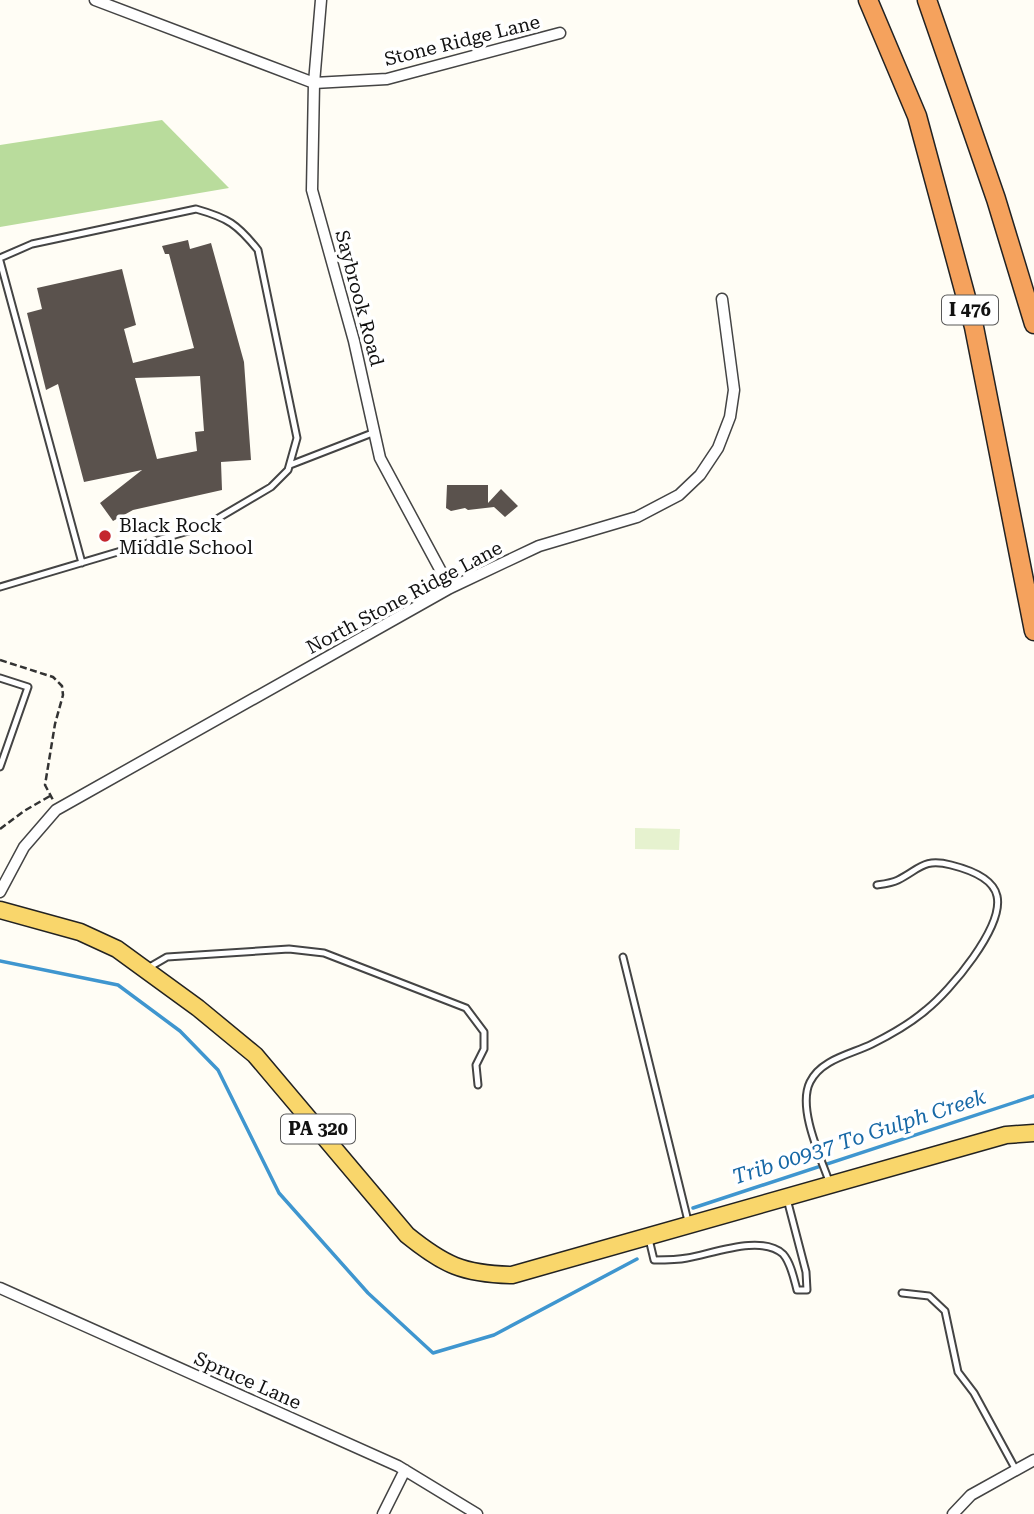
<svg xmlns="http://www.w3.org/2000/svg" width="1034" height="1514" font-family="'Roboto Serif',serif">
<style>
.forest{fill:#b9dc9c}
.pitch{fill:#e6f2cf}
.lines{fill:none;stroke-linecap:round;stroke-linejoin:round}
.stream{stroke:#3f96cf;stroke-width:3.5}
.building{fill:#5a524d;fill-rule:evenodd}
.service-casing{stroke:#444;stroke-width:9}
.minor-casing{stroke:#444;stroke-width:13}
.primary-casing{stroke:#222;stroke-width:19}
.motorway-casing{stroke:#222;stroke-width:21}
.path{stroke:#333;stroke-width:2.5;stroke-dasharray:7 3.5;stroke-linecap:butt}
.service{stroke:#fff;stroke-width:5}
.minor{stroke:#fff;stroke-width:10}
.primary{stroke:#f9d66b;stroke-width:16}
.motorway{stroke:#f5a25d;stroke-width:18}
.poi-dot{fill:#c4262e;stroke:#fff;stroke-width:2.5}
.labels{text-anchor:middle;stroke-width:7;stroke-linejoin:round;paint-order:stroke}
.shield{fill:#fff;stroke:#585858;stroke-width:2}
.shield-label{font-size:18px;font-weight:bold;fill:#111}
.street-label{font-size:19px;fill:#111;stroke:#fff}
.poi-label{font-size:19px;fill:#111;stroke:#fff;text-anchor:start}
.water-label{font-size:21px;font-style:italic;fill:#1768a6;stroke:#fff}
</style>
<rect width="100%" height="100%" fill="#fffdf5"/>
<path class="forest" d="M162,120L229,188L0,227V145Z"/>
<path class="pitch" d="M635,828L680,829L679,850L635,849Z"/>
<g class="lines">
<path class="stream" d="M0,961L118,985L180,1031L218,1070L279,1193L368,1293L433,1353L494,1335L637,1259
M693,1208L1034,1096"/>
</g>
<path class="building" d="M188,240L190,249L211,243L244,362L251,460L221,462L222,490L133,510L113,521L100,503L142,470L84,482L58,384L46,390L27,313L42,309L37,288L122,269L136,325L124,329L133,363L194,348L169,254H165L162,246ZM200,376L204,431L195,432L197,451L157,459L135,378Z
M447,485H488V503L501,489L518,506L505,517L494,507L468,510L465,508L451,511L446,508Z"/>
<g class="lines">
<g class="service-casing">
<path id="service" d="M0,258L32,244L196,209C228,218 237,224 258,250L297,438L288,470L271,487L205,526L0,587
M0,261L82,563
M290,465L375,432
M0,678L28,687L0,767
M623,957L688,1221
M148,968L167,957L289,949L324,953L466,1008L484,1032V1049L476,1065L478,1085
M830,1184C821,1158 797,1108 810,1082C821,1059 852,1054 872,1044C890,1035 911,1023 926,1010C950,991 1004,927 997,896C993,877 967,869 951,865C923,858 920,869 898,880C892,883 884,884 877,885
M649,1239L654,1260C665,1260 677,1260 687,1258C712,1254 761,1234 783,1254C791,1263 794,1279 797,1290H807L806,1272L787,1199
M902,1293L929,1296L945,1311L958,1372L974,1393L1016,1470"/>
</g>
<g class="minor-casing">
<path id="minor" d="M95,0L314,83L387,79L560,33
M321,0L314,83L312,190L354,341L380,458L450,588
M0,892L24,847L56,810L450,588L539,546L637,517L679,495L700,475L718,448L730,417L734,390L722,299
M0,1288L398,1466L477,1514
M383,1514L405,1470
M953,1514L971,1495L1034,1460"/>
</g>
<g class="primary-casing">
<path id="primary" d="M0,910L80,932L117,949L198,1008L255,1055L407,1235C444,1265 463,1274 512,1275L1006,1135L1034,1133"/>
</g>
<g class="motorway-casing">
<path id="motorway" d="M868,0L917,116L974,327L1034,631
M927,0L996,199L1034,324"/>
</g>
<path class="path" d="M0,660L53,677L62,686L63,695L55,724L45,785L53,800
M0,829L24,811L50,796"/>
<use href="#service" class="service"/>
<use href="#minor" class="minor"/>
<use href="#primary" class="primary"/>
<use href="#motorway" class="motorway"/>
</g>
<circle class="poi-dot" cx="105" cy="536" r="7"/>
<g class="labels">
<g class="shield">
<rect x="942" y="295.5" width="56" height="29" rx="5"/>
<rect x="281" y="1114.5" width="74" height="29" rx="5"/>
</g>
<g class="shield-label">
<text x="970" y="316">I 476</text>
<text x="318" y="1135">PA 320</text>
</g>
<g class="street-label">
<text transform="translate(462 40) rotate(-14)" y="7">Stone Ridge Lane</text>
<text transform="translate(360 298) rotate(75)" y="7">Saybrook Road</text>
<text transform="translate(404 597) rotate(-28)" y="7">North Stone Ridge Lane</text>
<text transform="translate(248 1380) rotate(24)" y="7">Spruce Lane</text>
</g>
<g class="poi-label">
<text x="119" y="532">Black Rock<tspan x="119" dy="22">Middle School</tspan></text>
</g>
<g class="water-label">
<text transform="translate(859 1137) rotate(-18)" y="7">Trib 00937 To Gulph Creek</text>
</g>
</g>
</svg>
